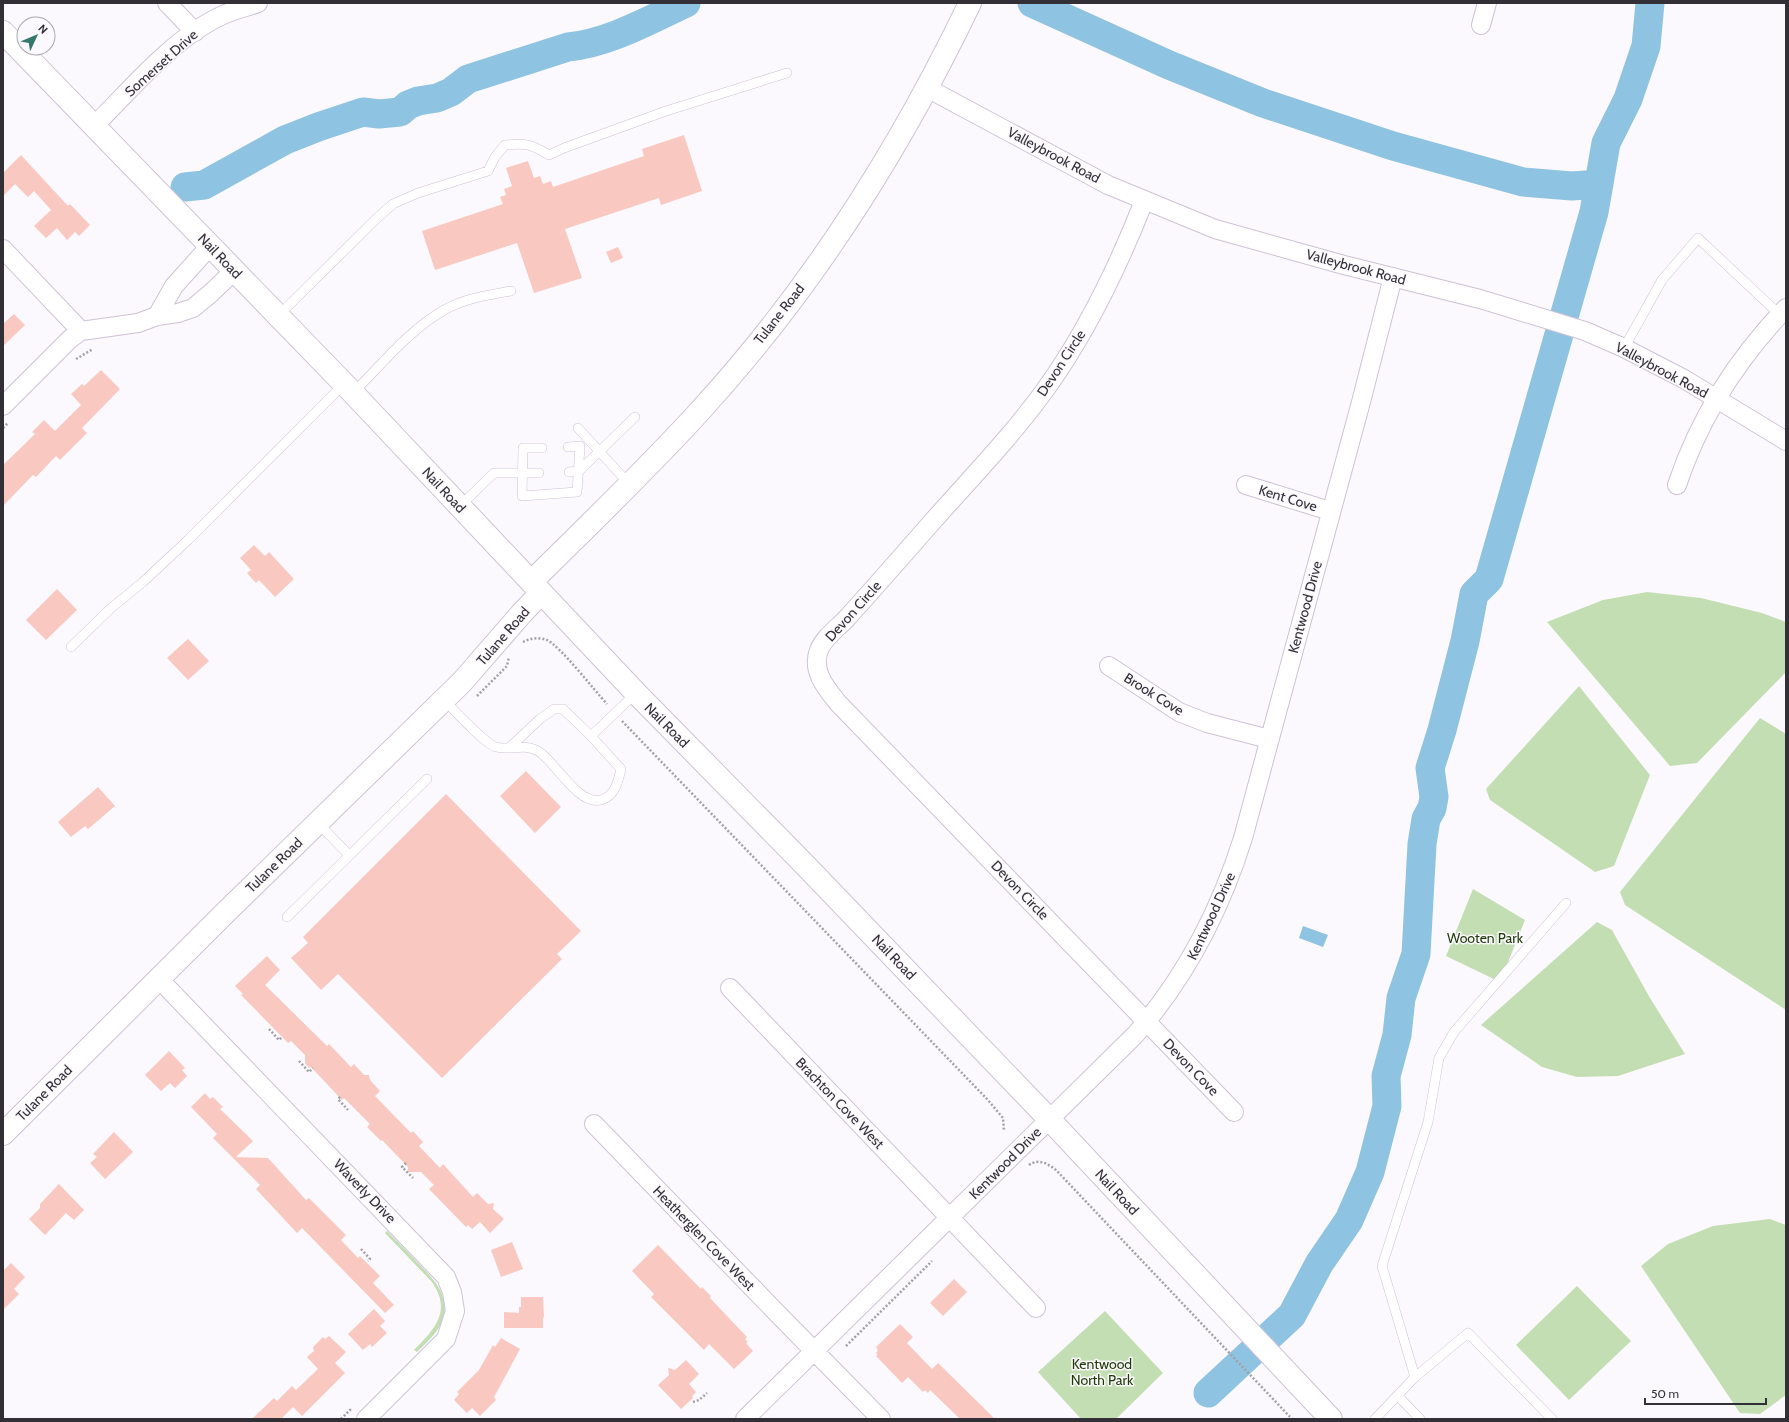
<svg xmlns="http://www.w3.org/2000/svg" width="1789" height="1422" font-family="Cabin,sans-serif">
<style>
.green{fill:#c4deb4}
.water{fill:#8fc3e2}
.lines{fill:none;stroke-linecap:round;stroke-linejoin:round}
.river{stroke:#8fc3e2;stroke-width:29}
.building{fill:#f9c8c1}
.service-casing{stroke:#cec2d6;stroke-width:10}
.minor-casing{stroke:#cec2d6;stroke-width:20}
.tertiary-casing{stroke:#cec2d6;stroke-width:24}
.path{stroke:#a3a0a6;stroke-width:2.5;stroke-dasharray:2 2;stroke-linecap:butt}
.service{stroke:#fff;stroke-width:9}
.minor{stroke:#fff;stroke-width:18}
.tertiary{stroke:#fff;stroke-width:22}
.labels{text-anchor:middle;stroke-width:3;stroke-linejoin:round;paint-order:stroke}
.street-label{font-size:14px;fill:#332f37;stroke:#fbf9fd}
.park-label{font-size:14px;fill:#1e3806;stroke:#fbf9fd}
</style>
<rect width="100%" height="100%" fill="#fbf9fd"/>
<path class="green" d="M1647,592L1701,598L1762,613L1786,622V672L1697,763L1670,766L1547,622L1603,600Z
M1579,686L1650,775L1614,866L1595,872L1490,800L1486,789Z
M1760,718L1786,734V1010L1625,905L1620,892Z
M1473,889L1525,920L1500,982L1446,956Z
M1597,922L1612,930L1650,998L1685,1054L1618,1076L1577,1077L1542,1067L1481,1025Z
M1770,1219L1786,1225V1395L1760,1414L1740,1413L1641,1266L1668,1244L1713,1226Z
M387,1231C396,1240 406,1250 415,1260C434,1279 456,1300 438,1329C432,1338 424,1345 417,1352L414,1350C435,1329 452,1311 432,1282L385,1233Z
M1577,1286L1631,1341L1569,1400L1516,1345Z
M1105,1311L1163,1373L1116,1419H1081L1038,1372Z"/>
<path class="water" d="M1303,926L1328,935L1323,947L1299,938Z"/>
<g class="lines">
<path class="river" d="M1032,3L1169,65L1263,103L1393,146L1523,182L1572,186L1599,184
M185,187L204,185L285,140L318,127L363,112L379,114L400,112L408,105L418,101L437,98L451,92L468,79L568,47C609,43 649,20 686,3
M1208,1393L1292,1315L1319,1264L1349,1220L1370,1172L1387,1106L1386,1076L1397,1035L1401,998L1416,954L1422,844L1426,819L1432,808L1434,797L1430,768L1442,730L1465,641L1474,594L1489,579L1594,212L1606,143L1628,99L1646,46L1650,3"/>
</g>
<path class="building" d="M684,135L702,191L661,205L659,198L565,229L582,278L534,293L517,243L435,270L422,231L503,204L500,197L506,195L504,189L512,186L506,168L528,161L534,178L540,176L543,184L551,181L553,187L644,156L642,149Z
M21,155L68,206L70,204L90,225L79,236L75,232L67,240L57,228L46,238L34,226L51,210L34,191L28,197L15,184L3,196V173Z
M618,247L623,258L611,263L606,252Z
M14,314L25,325L3,346V324Z
M101,370L120,389L82,428L87,433L60,460L56,456L36,477L33,475L3,506V465L35,434L32,432L44,420L55,431L81,405L71,394L82,384L84,386Z
M254,545L265,556L269,552L294,579L275,597L259,580L256,583L247,573L251,570L240,558Z
M57,589L77,610L46,640L26,620Z
M188,639L209,661L188,680L167,658Z
M526,771L561,807L535,833L500,796Z
M98,787L115,806L88,829L85,826L71,837L58,822Z
M446,794L581,931L557,954L562,959L442,1078L338,974L321,990L291,958L308,943L303,937Z
M267,956L280,970L265,985L327,1046L329,1044L351,1067L354,1064L364,1075H369L370,1080L380,1091L375,1096L411,1133L413,1131L423,1142L419,1146L440,1168L443,1164L473,1197L477,1193L488,1204L494,1203L493,1209L504,1219L490,1233L480,1222L472,1229L468,1225L466,1227L429,1189L434,1185L421,1172H408V1167L382,1140L381,1141L367,1127L370,1124L344,1098L342,1100L311,1067L309,1068L305,1063V1055L291,1041L288,1043L241,995L243,994L235,986Z
M169,1051L185,1068L182,1070L187,1076L175,1088L170,1083L161,1091L145,1075Z
M205,1093L210,1099L213,1097L223,1107L220,1109L253,1141L236,1157L268,1158L306,1200L309,1198L346,1235L341,1240L358,1258L360,1256L380,1276L373,1283L394,1305L385,1313L302,1228L297,1233L256,1189L260,1185L213,1138L217,1134L191,1107Z
M114,1132L133,1152L105,1179L90,1163L97,1157L93,1154Z
M59,1184L84,1210L74,1220L66,1213L45,1235L29,1219L40,1208V1204Z
M512,1242L523,1269L501,1277L491,1250Z
M658,1245L701,1289L702,1287L711,1296L710,1298L747,1337L745,1339L748,1342L746,1343L753,1351L734,1369L709,1344L704,1350L651,1297L654,1294L632,1271Z
M11,1263L25,1277L14,1289L19,1294L3,1310V1271Z
M954,1279L967,1292L943,1316L930,1303Z
M521,1297H543L544,1317L543,1318V1328H504V1312L519,1313V1307H521Z
M374,1309L385,1321L380,1326L387,1333L372,1347L370,1344L363,1350L348,1334Z
M900,1324L913,1337L907,1343L932,1369L938,1363L995,1419H960L930,1390L928,1393L925,1390L923,1392L908,1377L902,1383L876,1356L878,1355L876,1353L878,1350L876,1347Z
M329,1336L346,1352L335,1363L345,1373L302,1416L293,1407L281,1419H252L274,1398L277,1401L292,1386L296,1390L318,1369L307,1357L314,1351L313,1347L323,1337L325,1339Z
M501,1338L520,1349L494,1397L496,1400L480,1416L472,1408L467,1413L454,1400L459,1394L457,1392L479,1370L493,1345L495,1347Z
M686,1360L699,1374L689,1384L696,1392L692,1396L693,1398L681,1409L658,1385L669,1375L668,1368L675,1370Z"/>
<g class="lines">
<g class="service-casing">
<path id="service" d="M278,316L377,218L393,204L418,193L488,171L495,157L505,145C526,143 531,144 549,155L564,148L666,111L787,73
M1624,348L1662,280L1698,238L1780,315
M353,393C381,365 411,328 446,309C466,298 489,295 511,291
M578,428L630,485
M542,448H523L522,496L577,492L580,446L568,447
M569,472L579,471L635,417
M460,506L494,473H539
M71,647L110,609L143,582L188,540L344,384
M444,700C454,710 485,744 496,747C510,751 525,743 538,751C555,761 578,806 601,800C615,796 618,782 621,769L591,736L563,709H554L540,719L510,747
M591,736L636,693
M318,823L349,855
M287,917L427,779
M1415,1377L1382,1266L1428,1122L1439,1058L1454,1032L1566,903
M1398,1396L1420,1419
M1375,1419L1415,1377L1468,1333L1552,1419"/>
</g>
<g class="minor-casing">
<path id="minor" d="M167,3L195,32
M1481,25L1487,3
M927,88L1108,185L1215,229L1344,265L1480,299L1585,331L1624,348L1684,379L1786,441
M94,126C132,88 174,37 223,15C234,10 247,7 258,3
M1144,201C1118,267 1087,332 1045,390C1011,437 970,479 932,522C904,554 876,586 847,618C838,628 824,637 819,650C811,671 826,688 838,703L1234,1112
M3,249L81,331
M157,316L174,286L210,246
M3,406L70,339L81,331L138,323L157,316L178,313L193,308L211,293L234,271
M1246,485L1330,511
M1677,485C1699,419 1738,358 1786,308
M1109,666L1179,712L1207,723L1269,739
M158,978L446,1277L452,1292L455,1311L446,1339L366,1419
M730,988L1036,1308
M594,1124L772,1308L881,1419
M745,1419L1135,1035C1186,977 1220,911 1243,838L1361,402L1393,277"/>
</g>
<g class="tertiary-casing">
<path id="tertiary" d="M3,32L353,393L636,693L806,866L1049,1119L1331,1419
M531,582C588,526 645,471 699,412C810,291 899,151 970,3
M3,1134L226,912L462,682L522,613L541,593"/>
</g>
<path class="path" d="M76,359L93,349
M3,428L8,423
M523,642C530,638 539,637 547,640C561,647 594,690 607,704
M477,696L507,666L509,657
M622,721L987,1099L1003,1118L1004,1131
M269,1029L279,1040L282,1037
M299,1061L309,1072L313,1068
M340,1097L338,1099L348,1110
M406,1163L402,1167L413,1178
M1029,1165C1039,1158 1048,1164 1056,1170L1292,1419
M361,1249L370,1259L368,1261
M846,1346L932,1261
M693,1402L699,1400L707,1393
M341,1419L351,1409"/>
<use href="#service" class="service"/>
<use href="#minor" class="minor"/>
<use href="#tertiary" class="tertiary"/>
</g>
<g class="labels">
<g class="street-label">
<text transform="translate(161 63) rotate(-42)" y="5">Somerset Drive</text>
<text transform="translate(1054 155) rotate(28)" y="5">Valleybrook Road</text>
<text transform="translate(220 256) rotate(46)" y="5">Nail Road</text>
<text transform="translate(1356 267) rotate(15)" y="5">Valleybrook Road</text>
<text transform="translate(779 314) rotate(-52)" y="5">Tulane Road</text>
<text transform="translate(1061 363) rotate(-57)" y="5">Devon Circle</text>
<text transform="translate(1662 370) rotate(28)" y="5">Valleybrook Road</text>
<text transform="translate(444 490) rotate(47)" y="5">Nail Road</text>
<text transform="translate(1288 498) rotate(17)" y="5">Kent Cove</text>
<text transform="translate(1305 607) rotate(-75)" y="5">Kentwood Drive</text>
<text transform="translate(853 611) rotate(-48)" y="5">Devon Circle</text>
<text transform="translate(503 636) rotate(-49)" y="5">Tulane Road</text>
<text transform="translate(1154 694) rotate(32)" y="5">Brook Cove</text>
<text transform="translate(667 725) rotate(45)" y="5">Nail Road</text>
<text transform="translate(274 865) rotate(-44)" y="5">Tulane Road</text>
<text transform="translate(1020 890) rotate(46)" y="5">Devon Circle</text>
<text transform="translate(1211 916) rotate(-65)" y="5">Kentwood Drive</text>
<text transform="translate(894 957) rotate(46)" y="5">Nail Road</text>
<text transform="translate(1191 1067) rotate(46)" y="5">Devon Cove</text>
<text transform="translate(44 1093) rotate(-45)" y="5">Tulane Road</text>
<text transform="translate(840 1103) rotate(46)" y="5">Brachton Cove West</text>
<text transform="translate(1005 1163) rotate(-45)" y="5">Kentwood Drive</text>
<text transform="translate(365 1191) rotate(46)" y="5">Waverly Drive</text>
<text transform="translate(1117 1192) rotate(47)" y="5">Nail Road</text>
<text transform="translate(704 1238) rotate(46)" y="5">Heatherglen Cove West</text>
</g>
<g class="park-label">
<text x="1485" y="943">Wooten Park</text>
<text x="1102" y="1369">Kentwood<tspan x="1102" dy="16">North Park</tspan></text>
</g>
</g>
<rect width="1789" height="1422" fill="none" stroke="#332f37" stroke-width="8"/>
<g transform="translate(36 36) rotate(46)"><circle r="19" fill="#fbf9fd" stroke="#aba8ae"/>
<path d="M0-3L7 15L0 10L-7 15Z" fill="#34786c"/>
<text y="-6" font-size="11" font-weight="bold" text-anchor="middle" fill="#332f37">N</text>
</g>
<path d="M1645 1398v6h121v-6" fill="none" stroke="#332f37" stroke-width="2"/>
<text x="1651" y="1398" font-size="12" fill="#332f37" stroke="#fbf9fd" stroke-width="3" paint-order="stroke">50 m</text>
</svg>
